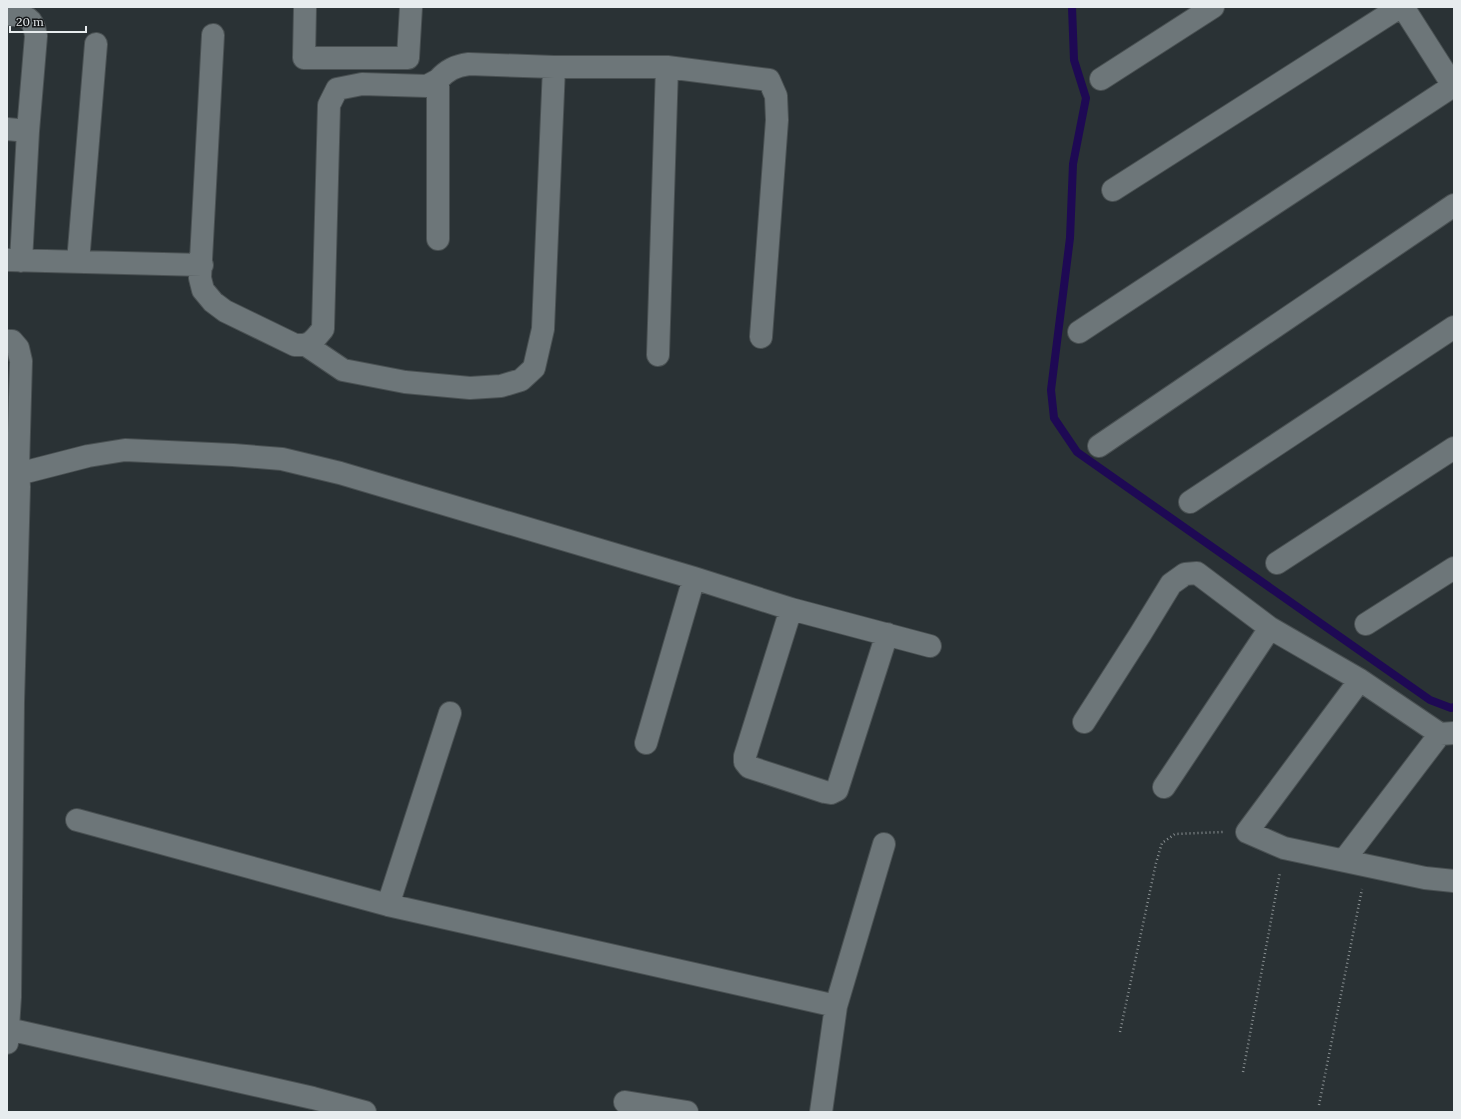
<svg xmlns="http://www.w3.org/2000/svg" width="1461" height="1119" font-family="Lora,serif">
<style>
.lines{fill:none;stroke-linecap:round;stroke-linejoin:round}
.stream{stroke:#1e0954;stroke-width:8}
.street-casing{stroke:#4a5153;stroke-width:24}
.path{stroke:#888f91;stroke-width:2.5;stroke-dasharray:1 3;stroke-linecap:butt}
.street{stroke:#6d7679;stroke-width:22}
</style>
<rect width="100%" height="100%" fill="#2a3235"/>
<g class="lines">
<path class="stream" d="M1072,7L1074,60L1086,98L1073,164L1070,238L1051,390L1054,418L1077,452L1430,700L1451,708L1454,707"/>
<g class="street-casing">
<path id="street" d="M305,7L304,58H408L411,7
M1403,7L1454,87
M7,14C26,16 33,16 36,36L28,131L21,261
M213,35L200,278L203,290L213,302L225,311L295,345C311,346 313,341 323,329L329,105L337,89L362,84L427,86L438,80
M1101,79L1213,7
M7,129L28,131
M1113,190L1400,7
M438,239V80C447,70 455,66 469,64L554,67H667L769,80L776,96L777,120L761,337
M7,260L202,265
M78,262L96,44
M1079,332L1453,86
M7,341H12L18,348L21,361L18,468
M306,345L343,370L405,382L470,388L501,386L521,380L534,368L543,329L554,67
M658,355L667,67
M1099,446L1454,205
M18,474L88,456L125,450L233,455L282,459L340,473L694,578L791,609L930,646
M1190,502L1454,327
M1277,563L1454,448
M791,609L745,756V762L749,767L825,792L831,793L837,790L887,634
M1366,624L1454,568
M1360,680L1247,832L1284,848L1425,878L1454,881
M1084,722L1141,633L1171,584L1185,574L1197,573L1270,628L1360,680L1440,734L1454,733
M646,743L694,578
M1164,787L1270,628
M77,820L388,905L836,1006
M1344,860L1440,734
M388,905L450,713
M8,1029L313,1098L365,1112
M7,1043L10,997L13,702L19,487L18,468L8,469
M625,1102L687,1112
M821,1112L836,1006L884,844"/>
</g>
<path class="path" d="M1120,1032L1156,863L1162,843L1175,834L1223,832
M1243,1072L1280,872
M1319,1105L1362,889"/>
<use href="#street" class="street"/>
</g>
<rect width="1461" height="1119" fill="none" stroke="#e7ecee" stroke-width="16"/>
<path d="M10 26v6h76v-6" fill="none" stroke="#e7ecee" stroke-width="2"/>
<text x="16" y="26" font-size="12" fill="#e7ecee" stroke="#16191b" stroke-width="3" paint-order="stroke">20 m</text>
</svg>
